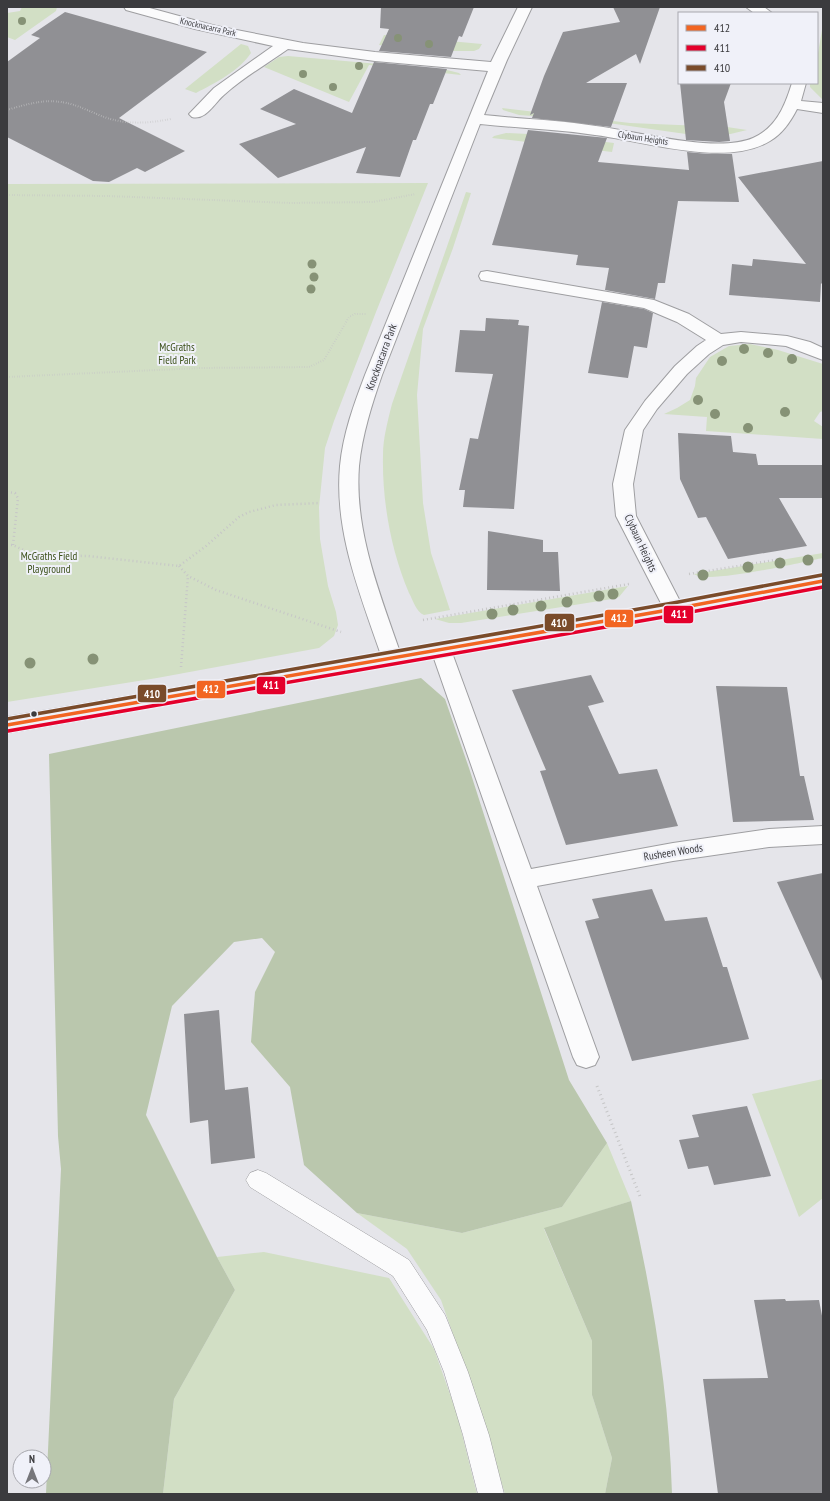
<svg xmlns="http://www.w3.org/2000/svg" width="830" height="1501" font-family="'PT Sans Narrow',sans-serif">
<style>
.green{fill:#d2dfc5}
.forest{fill:#bac7ad}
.building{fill:#909094}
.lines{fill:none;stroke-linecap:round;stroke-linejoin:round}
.lane-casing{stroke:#9e9ea1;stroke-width:1}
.street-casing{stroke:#9e9ea1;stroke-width:2}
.secondary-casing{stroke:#9e9ea1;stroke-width:2}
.path-far2{stroke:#c6c6c7;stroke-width:2;stroke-dasharray:0.5 2;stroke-linecap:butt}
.path-far1{stroke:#c6c6c7;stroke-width:2.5;stroke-dasharray:1 3;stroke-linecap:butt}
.path{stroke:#c6c6c7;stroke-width:3;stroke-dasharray:1 3.5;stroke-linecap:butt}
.lane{fill:#fbfbfc;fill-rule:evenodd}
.street{fill:#fbfbfc;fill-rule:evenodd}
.secondary{fill:#f4f3f1;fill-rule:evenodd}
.bus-1-casing{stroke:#f0f1f9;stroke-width:6}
.bus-2-casing{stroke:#f0f1f9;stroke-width:6}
.bus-3-casing{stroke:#f0f1f9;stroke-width:6}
.bus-1{stroke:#f26522;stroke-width:3.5}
.bus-2{stroke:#e4002b;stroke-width:3.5}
.bus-3{stroke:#7a4b2a;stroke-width:3.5}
.tree{fill:#869276}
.bus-dot{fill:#3b3b3e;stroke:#f0f1f9;stroke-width:1.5}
.labels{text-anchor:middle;stroke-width:4;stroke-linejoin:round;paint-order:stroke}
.far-street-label{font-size:9px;fill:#3b3b3e;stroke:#f0f1f9}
.park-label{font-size:11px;fill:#394e17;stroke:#f0f1f9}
.street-label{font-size:11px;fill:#3b3b3e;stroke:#f0f1f9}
.line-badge{stroke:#f0f1f9;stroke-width:1.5}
.badge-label{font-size:11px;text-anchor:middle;font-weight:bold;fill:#fff}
</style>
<rect width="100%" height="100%" fill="#e5e5ea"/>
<path class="green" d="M22,7H57L56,11L15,40L7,37V13L20,11Z
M822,30H823V100L810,87V83H817V59Z
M384,35L482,44L479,49L474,51H431L379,45Z
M241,44L248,46L251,53C239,71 215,83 196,93L185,89Z
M288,56L447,70L459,73L461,75L369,65L349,102L264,67L279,57Z
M502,108L630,123L727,127L747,130L718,137L693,135L587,120L519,115L503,110Z
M506,133L549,135L614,143L612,152L492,138L494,136Z
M428,183L376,312L334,421L325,448L319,507L320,539L328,586L336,612L338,625L334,636L319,648L157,678L7,702V184Z
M466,192L471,193L453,248L423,329L417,395L423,503L431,553L450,610L424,615C416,612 413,600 409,593C391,551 382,501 383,455C383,438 388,420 392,404Z
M750,344L778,350L823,364V411L820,412L814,421L823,427V439L706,431L707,417L664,414L677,408L690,400L695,386L696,378L710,357L729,346Z
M823,553V558C802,562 707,585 694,574Z
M628,586L619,597L612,599L461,623H449L435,619Z
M823,1079V1198L799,1217L752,1094Z
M607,1143L631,1201L544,1229L592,1341V1395L612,1458L605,1494H505L477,1403L441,1300L407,1249L357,1213L462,1233L562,1207Z
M264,1252L389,1278L434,1349L457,1414L477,1494H163L174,1399L235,1290L217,1257Z"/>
<path class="forest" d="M421,678L445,699L469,768L569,1080L607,1143L562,1207L462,1233L357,1213L304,1165L290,1087L251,1042L255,992L275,952L262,938L234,942L172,1006L146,1115L217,1257L235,1290L174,1399L163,1494H46L61,1169L58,1136L49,754Z
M631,1201C653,1298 669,1394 672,1494H605L612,1458L592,1395V1341L544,1228Z"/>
<path class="building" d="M381,7H474L462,37L459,36L451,57L379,51L389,29L380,28Z
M613,7H660L640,64L636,54L586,83H627L611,127L532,118L534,113L530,115L544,76L563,32L620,22Z
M65,12L207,52L119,118L185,151L145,172L137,168L109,182L93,181L7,137V62L40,38L31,35Z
M374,62L447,69L433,104H430L416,140H413L400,177L356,173L366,147L278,178L239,144L296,124L260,109L294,89L352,113Z
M680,83H731L724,102L730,141L719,142L686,140Z
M528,130L607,138L598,162L689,170L687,152L708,154H732L739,202L678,201L665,283H658L655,299L605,290L609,268L576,265L578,255L492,245Z
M823,161V285L821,283L820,302L729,295L732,264L752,266L753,259L806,264L738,177Z
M602,302L644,309L653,313L647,348L634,346L628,378L588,373Z
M486,318L519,320L518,325L529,326L514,509L463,507L465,490H459L470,438L478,439L493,374L455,372L460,330L485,331Z
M678,433L731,436L733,452L756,454L758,465H823V498H779L807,546L728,559L706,517L698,518L680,479Z
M488,531L543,540V552H558L560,591L487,590Z
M591,675L604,702L588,706L619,774L657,769L678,826L566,845L540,771L546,770L512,690Z
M716,686L787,687L800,776H804L814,820L733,822Z
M823,873V983L777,882Z
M652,889L665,921L707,917L723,967H727L749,1039L632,1061L585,921L599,918L592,899Z
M219,1010L225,1090L248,1087L255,1158L211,1164L208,1120L190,1123L184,1014Z
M747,1106L771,1176L714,1185L708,1166L688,1169L679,1140L699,1137L692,1115Z
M785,1299L786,1301L819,1300L823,1321V1494H718L703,1379L768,1378L754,1300Z"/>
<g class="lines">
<g class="lane-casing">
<path id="lane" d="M258,1170L266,1173L409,1260L445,1315L468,1372L489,1435L504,1494H478L463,1435L444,1372L427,1330L393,1276L250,1187L246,1180L250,1173Z"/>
</g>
<g class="street-casing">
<path id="street" d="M124,7H146L216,26L303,43L375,52L491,62L518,7H532L507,60L484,115C521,119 559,120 596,126C635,131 717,154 753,138C776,128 785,106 792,83H806L801,101L823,103V113L797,109C791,121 782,134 770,141C725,168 644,141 595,135C557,129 518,128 480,124L382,375C372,404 362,435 359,466C354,533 381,596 402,658L399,663L392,665L385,663L382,658C361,596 334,533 340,466C343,434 354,404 365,375L488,71L375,61L288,49C267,64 244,77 225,94C215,102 206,121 192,117L189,114L214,88L273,46L195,29L126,10Z
M746,7H764L772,13H754Z
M487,271L654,300L689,314L721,334L741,332L787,336L810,342L823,348V360L786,346L741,342L723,345L709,354L687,374L657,409L643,430L633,484L636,516L684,609L681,614L674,616L667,614L664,609L616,516L613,484L625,430L645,401L675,366L697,346L706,340L677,322L644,308L481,280L479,276L481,272Z
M441,643L448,645L451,650L531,869L673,843L769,829L823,826V844L769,847L673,861L537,886L599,1057L595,1065L586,1068L577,1065L573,1057L431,650L434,645Z"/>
</g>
<g class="secondary-casing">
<path id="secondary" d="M823,574V588L674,616L7,733V717L674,602Z"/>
</g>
<path class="path-far2" d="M7,110C24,105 43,99 61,102C77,104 92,113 107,118C129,125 150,123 171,119
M7,195L107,196L291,203L373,202L416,194
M7,377L200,368L309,367L324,360L349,317L355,314H367"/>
<path class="path-far1" d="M7,377H9
M7,492L15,493L18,498L13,545
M7,545H13L34,555L88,556L179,566L206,546L239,517L249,512L276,505L320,503
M179,566L188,576L216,590L341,632
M689,574L781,559
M423,620L629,584
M181,667L188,576"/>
<path class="path" d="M597,1086L641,1199"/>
<use href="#lane" class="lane"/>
<use href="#street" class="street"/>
<use href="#secondary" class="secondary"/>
<g class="bus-1-casing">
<path id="bus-1" d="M7,725L674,609L823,581"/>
</g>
<g class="bus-2-casing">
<path id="bus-2" d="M8,731L675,615L823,587"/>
</g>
<g class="bus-3-casing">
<path id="bus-3" d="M7,719L673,603L822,575"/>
</g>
<use href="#bus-1" class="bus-1"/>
<use href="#bus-2" class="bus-2"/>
<use href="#bus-3" class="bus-3"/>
</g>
<g class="tree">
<circle cx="22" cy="21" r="4"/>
<circle cx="398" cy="38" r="4"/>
<circle cx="429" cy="44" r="4"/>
<circle cx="359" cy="66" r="4"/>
<circle cx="303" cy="74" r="4"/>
<circle cx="333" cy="87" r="4"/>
<circle cx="312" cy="264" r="4.5"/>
<circle cx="314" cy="277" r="4.5"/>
<circle cx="311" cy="289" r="4.5"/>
<circle cx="744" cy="349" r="5"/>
<circle cx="768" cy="353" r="5"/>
<circle cx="792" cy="359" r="5"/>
<circle cx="722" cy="361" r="5"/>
<circle cx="698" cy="400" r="5"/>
<circle cx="785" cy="412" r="5"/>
<circle cx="715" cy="414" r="5"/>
<circle cx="748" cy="428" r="5"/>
<circle cx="808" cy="560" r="5.5"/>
<circle cx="780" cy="563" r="5.5"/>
<circle cx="748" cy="567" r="5.5"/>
<circle cx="703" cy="575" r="5.5"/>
<circle cx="613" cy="594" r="5.5"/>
<circle cx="599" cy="596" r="5.5"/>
<circle cx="567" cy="602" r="5.5"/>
<circle cx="541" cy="606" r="5.5"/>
<circle cx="513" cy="610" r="5.5"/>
<circle cx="492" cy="614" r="5.5"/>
<circle cx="93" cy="659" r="5.5"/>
<circle cx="30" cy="663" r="5.5"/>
</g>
<circle class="bus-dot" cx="34" cy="714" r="3.5"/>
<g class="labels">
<g class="far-street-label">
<text transform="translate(208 27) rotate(13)" y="3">Knocknacarra Park</text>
<text transform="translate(643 138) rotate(9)" y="3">Clybaun Heights</text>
</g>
<g class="park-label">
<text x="177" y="351">McGraths<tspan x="177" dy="13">Field Park</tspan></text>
<text x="49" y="560">McGraths Field<tspan x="49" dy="13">Playground</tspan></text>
</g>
<g class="street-label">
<text transform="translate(381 357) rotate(-70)" y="4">Knocknacarra Park</text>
<text transform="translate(641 543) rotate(65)" y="4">Clybaun Heights</text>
<text transform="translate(673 852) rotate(-9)" y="4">Rusheen Woods</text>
</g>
</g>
<g class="line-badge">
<rect x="663" y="605" width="31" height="19" rx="4" fill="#e4002b"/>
<rect x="604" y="609" width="30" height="19" rx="4" fill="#f26522"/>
<rect x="544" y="613" width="31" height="19" rx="4" fill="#7a4b2a"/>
<rect x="256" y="676" width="30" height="19" rx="4" fill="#e4002b"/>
<rect x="196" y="680" width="30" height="19" rx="4" fill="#f26522"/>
<rect x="137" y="684" width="30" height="19" rx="4" fill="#7a4b2a"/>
</g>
<g class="badge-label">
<text x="679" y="618">411</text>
<text x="619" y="622">412</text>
<text x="559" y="627">410</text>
<text x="271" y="689">411</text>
<text x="211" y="693">412</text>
<text x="152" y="698">410</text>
</g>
<rect width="830" height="1501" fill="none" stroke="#3b3b3e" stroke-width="16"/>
<rect x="678" y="12" width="140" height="72" fill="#f0f1f9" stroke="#a8a8ae"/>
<rect x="686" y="25" width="20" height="6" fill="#f26522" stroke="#a8a8ae"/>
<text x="714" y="32" font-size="12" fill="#3b3b3e">412</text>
<rect x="686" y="45" width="20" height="6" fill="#e4002b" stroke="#a8a8ae"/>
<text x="714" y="52" font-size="12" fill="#3b3b3e">411</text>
<rect x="686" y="65" width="20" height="6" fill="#7a4b2a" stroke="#a8a8ae"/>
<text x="714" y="72" font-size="12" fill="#3b3b3e">410</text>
<g transform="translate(32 1469)"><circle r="19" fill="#f0f1f9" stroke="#a8a8ae"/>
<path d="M0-3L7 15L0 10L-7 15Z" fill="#76767a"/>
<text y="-6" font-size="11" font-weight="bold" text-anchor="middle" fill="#3b3b3e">N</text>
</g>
</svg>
